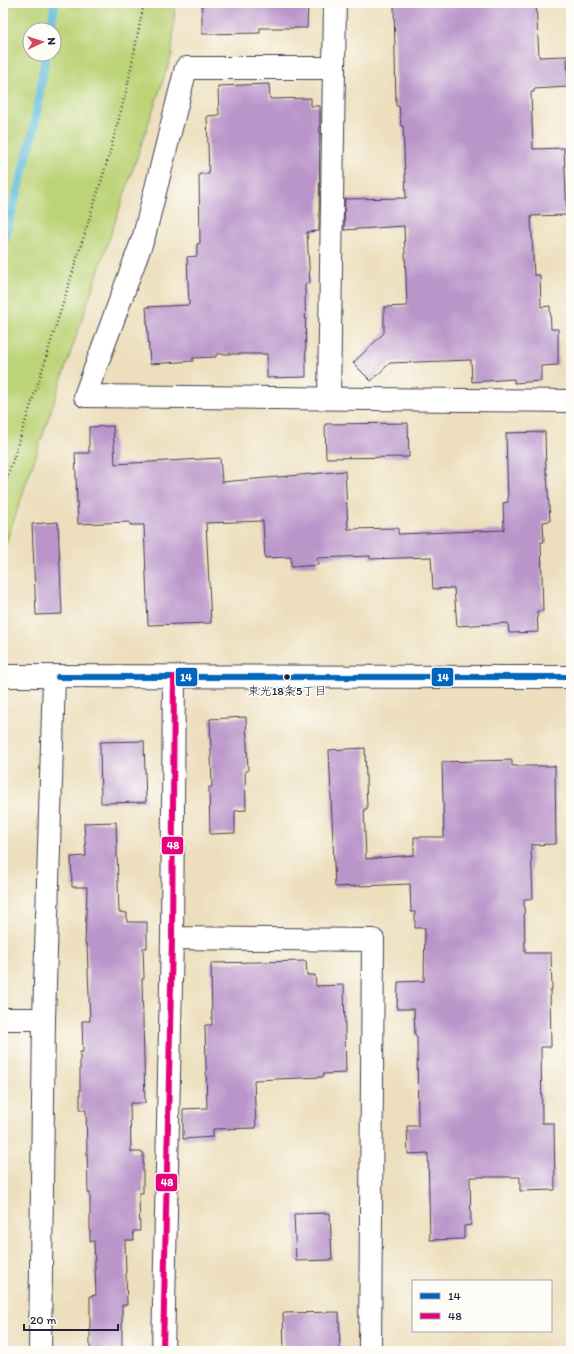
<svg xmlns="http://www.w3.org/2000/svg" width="574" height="1354" font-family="Itim,'Klee One',sans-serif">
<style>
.green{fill:#bcd377;stroke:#6f7a59;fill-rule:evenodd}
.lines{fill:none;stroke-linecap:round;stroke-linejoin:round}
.stream{stroke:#5dbbdb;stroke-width:9}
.building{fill:#ba95ca}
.minor-casing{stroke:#403e4e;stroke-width:24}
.tertiary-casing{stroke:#403e4e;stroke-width:24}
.path{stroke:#403e4e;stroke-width:2.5;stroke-dasharray:1 3;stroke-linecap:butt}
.minor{stroke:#fff;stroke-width:22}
.tertiary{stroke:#fff;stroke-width:22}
.bus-1-casing{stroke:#fdfcf7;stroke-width:9}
.bus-2-casing{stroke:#fdfcf7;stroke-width:9}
.bus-1{stroke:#0065bd;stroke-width:6}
.bus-2{stroke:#e5007d;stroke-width:6}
.bus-dot{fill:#22223b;stroke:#fdfcf7;stroke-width:1.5}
.labels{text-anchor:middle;stroke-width:3;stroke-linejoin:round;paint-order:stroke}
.bus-label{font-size:12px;fill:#22223b;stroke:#fdfcf7}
.line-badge{stroke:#fdfcf7;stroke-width:1.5}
.badge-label{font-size:11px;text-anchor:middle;font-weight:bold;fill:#fff}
</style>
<rect width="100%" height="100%" fill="#fdfcf7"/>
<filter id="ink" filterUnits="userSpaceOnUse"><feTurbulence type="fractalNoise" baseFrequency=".025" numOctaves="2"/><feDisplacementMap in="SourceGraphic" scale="8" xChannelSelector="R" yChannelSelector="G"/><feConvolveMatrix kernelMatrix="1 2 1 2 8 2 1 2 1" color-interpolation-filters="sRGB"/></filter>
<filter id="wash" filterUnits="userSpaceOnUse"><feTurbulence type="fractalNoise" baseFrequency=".012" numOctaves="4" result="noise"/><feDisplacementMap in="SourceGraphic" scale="16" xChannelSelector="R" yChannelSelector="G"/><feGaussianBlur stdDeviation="0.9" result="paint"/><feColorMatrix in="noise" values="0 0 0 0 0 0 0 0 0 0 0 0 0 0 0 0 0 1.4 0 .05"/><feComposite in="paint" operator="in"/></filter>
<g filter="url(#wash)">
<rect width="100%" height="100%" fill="#eddfbd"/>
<path class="green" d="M3,3H175L172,54L3,552ZM30,30H54V54H30Z"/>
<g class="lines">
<path class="stream" d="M50,30L55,3
M3,244L33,133L46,54"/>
</g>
<g id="blocks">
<path class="building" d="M202,3H308L307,28H260V33L202,34Z
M394,3H536L539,57L567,56L568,87L534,89V92H531L533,149L564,148L567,215L531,216L534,275H540L541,307L550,306L551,329H558V365L541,366V381L514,383V379L472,382L471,360L390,363L371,381L353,363L384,333V307L407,306L404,226L344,230L345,199L406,198L403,126H401L399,106H396Z
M269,84L270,99L311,98V106H320L319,231L307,232L310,284H305L306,377L267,378V354H216V357L193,358V361L150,364L146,307L189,305L187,257L197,256V244L200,243L199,174H209L207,116L219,115L218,86Z
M408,423L409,457L326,458L325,424Z
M113,426L115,464L220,458L222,482L345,471L348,529L398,528V534L504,530L503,503L508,502L506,433L545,432L546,473H547L550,521L543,522L544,542H541L543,611H537L538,632L509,633L508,623L457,626L454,588L433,589L431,557L370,559V556L317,558L318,565L291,567V557L265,558L263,521L206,523L211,623L148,625L144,525H130V522L78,524L75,453H89V427Z
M58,522L62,614L36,615L32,524Z
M246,717L248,771H245L246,810L235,811V833L210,834L209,787H212L210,719Z
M144,741L146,802L101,803L100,742Z
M365,748L367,809H364L366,859L414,855V837H444L442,762L512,760V766H555L556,844L531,845L533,899H524L525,953H551L552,990H550L551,1047H541L542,1123H554L555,1190L520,1191V1177H470L471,1225L464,1226V1239L430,1240L428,1153L408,1154L407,1126H418L417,1036H415L414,1009H397L398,982L424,981L425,928H415V912H411L410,884L335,887L329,750Z
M116,822L119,912L127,913V922H147V948H143L144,979H142L145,1103H130L131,1152H143V1193H139L140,1231H133L134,1240H125L127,1305H122V1351H90V1296L96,1295L94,1241H90V1193H88L86,1110H80V1052H83L82,1021H90L87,944H85L87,887H72L71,857L86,856L84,823Z
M306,961L307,975H315L316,986L344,985L346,1073L323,1074V1077L254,1080L256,1128L213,1129V1137L183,1139V1109L207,1108L205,1025H212L211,963Z
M330,1213L332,1260L296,1261L294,1214Z
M339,1312L340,1351H284L283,1313Z"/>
</g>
</g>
<g filter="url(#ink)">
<use href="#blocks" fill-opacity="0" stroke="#403e4e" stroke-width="1"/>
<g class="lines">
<g class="minor-casing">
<path id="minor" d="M334,68H186L144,236L85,396L571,401
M329,398L335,3
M172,938L373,940L370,1351
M3,1019H44
M40,1351L44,1019L54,677
M163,1351L172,938L174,677"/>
</g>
<g class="tertiary-casing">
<path id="tertiary" d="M3,676L571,677"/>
</g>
<path class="path" d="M3,490L39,380L108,159L127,88L144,3"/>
<use href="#minor" class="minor"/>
<use href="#tertiary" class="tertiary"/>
<g class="bus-1-casing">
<path id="bus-1" d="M58,677H571"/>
</g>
<g class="bus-2-casing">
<path id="bus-2" d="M163,1351L172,938L174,677"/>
</g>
<use href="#bus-1" class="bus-1"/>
<use href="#bus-2" class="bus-2"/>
</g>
</g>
<circle class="bus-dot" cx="287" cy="677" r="3.5"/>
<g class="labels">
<g class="bus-label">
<text x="287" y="695">東光18条5丁目</text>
</g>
</g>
<g class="line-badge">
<rect x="175" y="667" width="23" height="20" rx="4" fill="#0065bd"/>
<rect x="431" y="667" width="23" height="20" rx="4" fill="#0065bd"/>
<rect x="161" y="836" width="23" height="19" rx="4" fill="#e5007d"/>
<rect x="155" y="1173" width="23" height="19" rx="4" fill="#e5007d"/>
</g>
<g class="badge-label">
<text x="186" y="681">14</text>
<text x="443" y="681">14</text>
<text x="173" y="849">48</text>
<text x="167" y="1186">48</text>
</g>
<rect width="574" height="1354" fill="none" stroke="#fdfcf7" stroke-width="16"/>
<rect x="412" y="1280" width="140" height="52" fill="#fdfcf7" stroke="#a5a5ac"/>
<rect x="420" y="1293" width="20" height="6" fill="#0065bd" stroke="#a5a5ac"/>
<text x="448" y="1300" font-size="12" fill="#22223b">14</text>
<rect x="420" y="1313" width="20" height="6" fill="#e5007d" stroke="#a5a5ac"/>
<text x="448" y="1320" font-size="12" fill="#22223b">48</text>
<g transform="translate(42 42) rotate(86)"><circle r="19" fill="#fdfcf7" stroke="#a5a5ac"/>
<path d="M0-3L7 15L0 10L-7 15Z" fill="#d1495b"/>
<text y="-6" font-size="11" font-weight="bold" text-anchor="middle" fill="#22223b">N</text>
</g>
<path d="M24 1324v6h94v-6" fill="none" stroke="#22223b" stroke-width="2"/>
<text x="30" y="1324" font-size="12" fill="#22223b" stroke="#fdfcf7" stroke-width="3" paint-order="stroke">20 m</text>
</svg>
